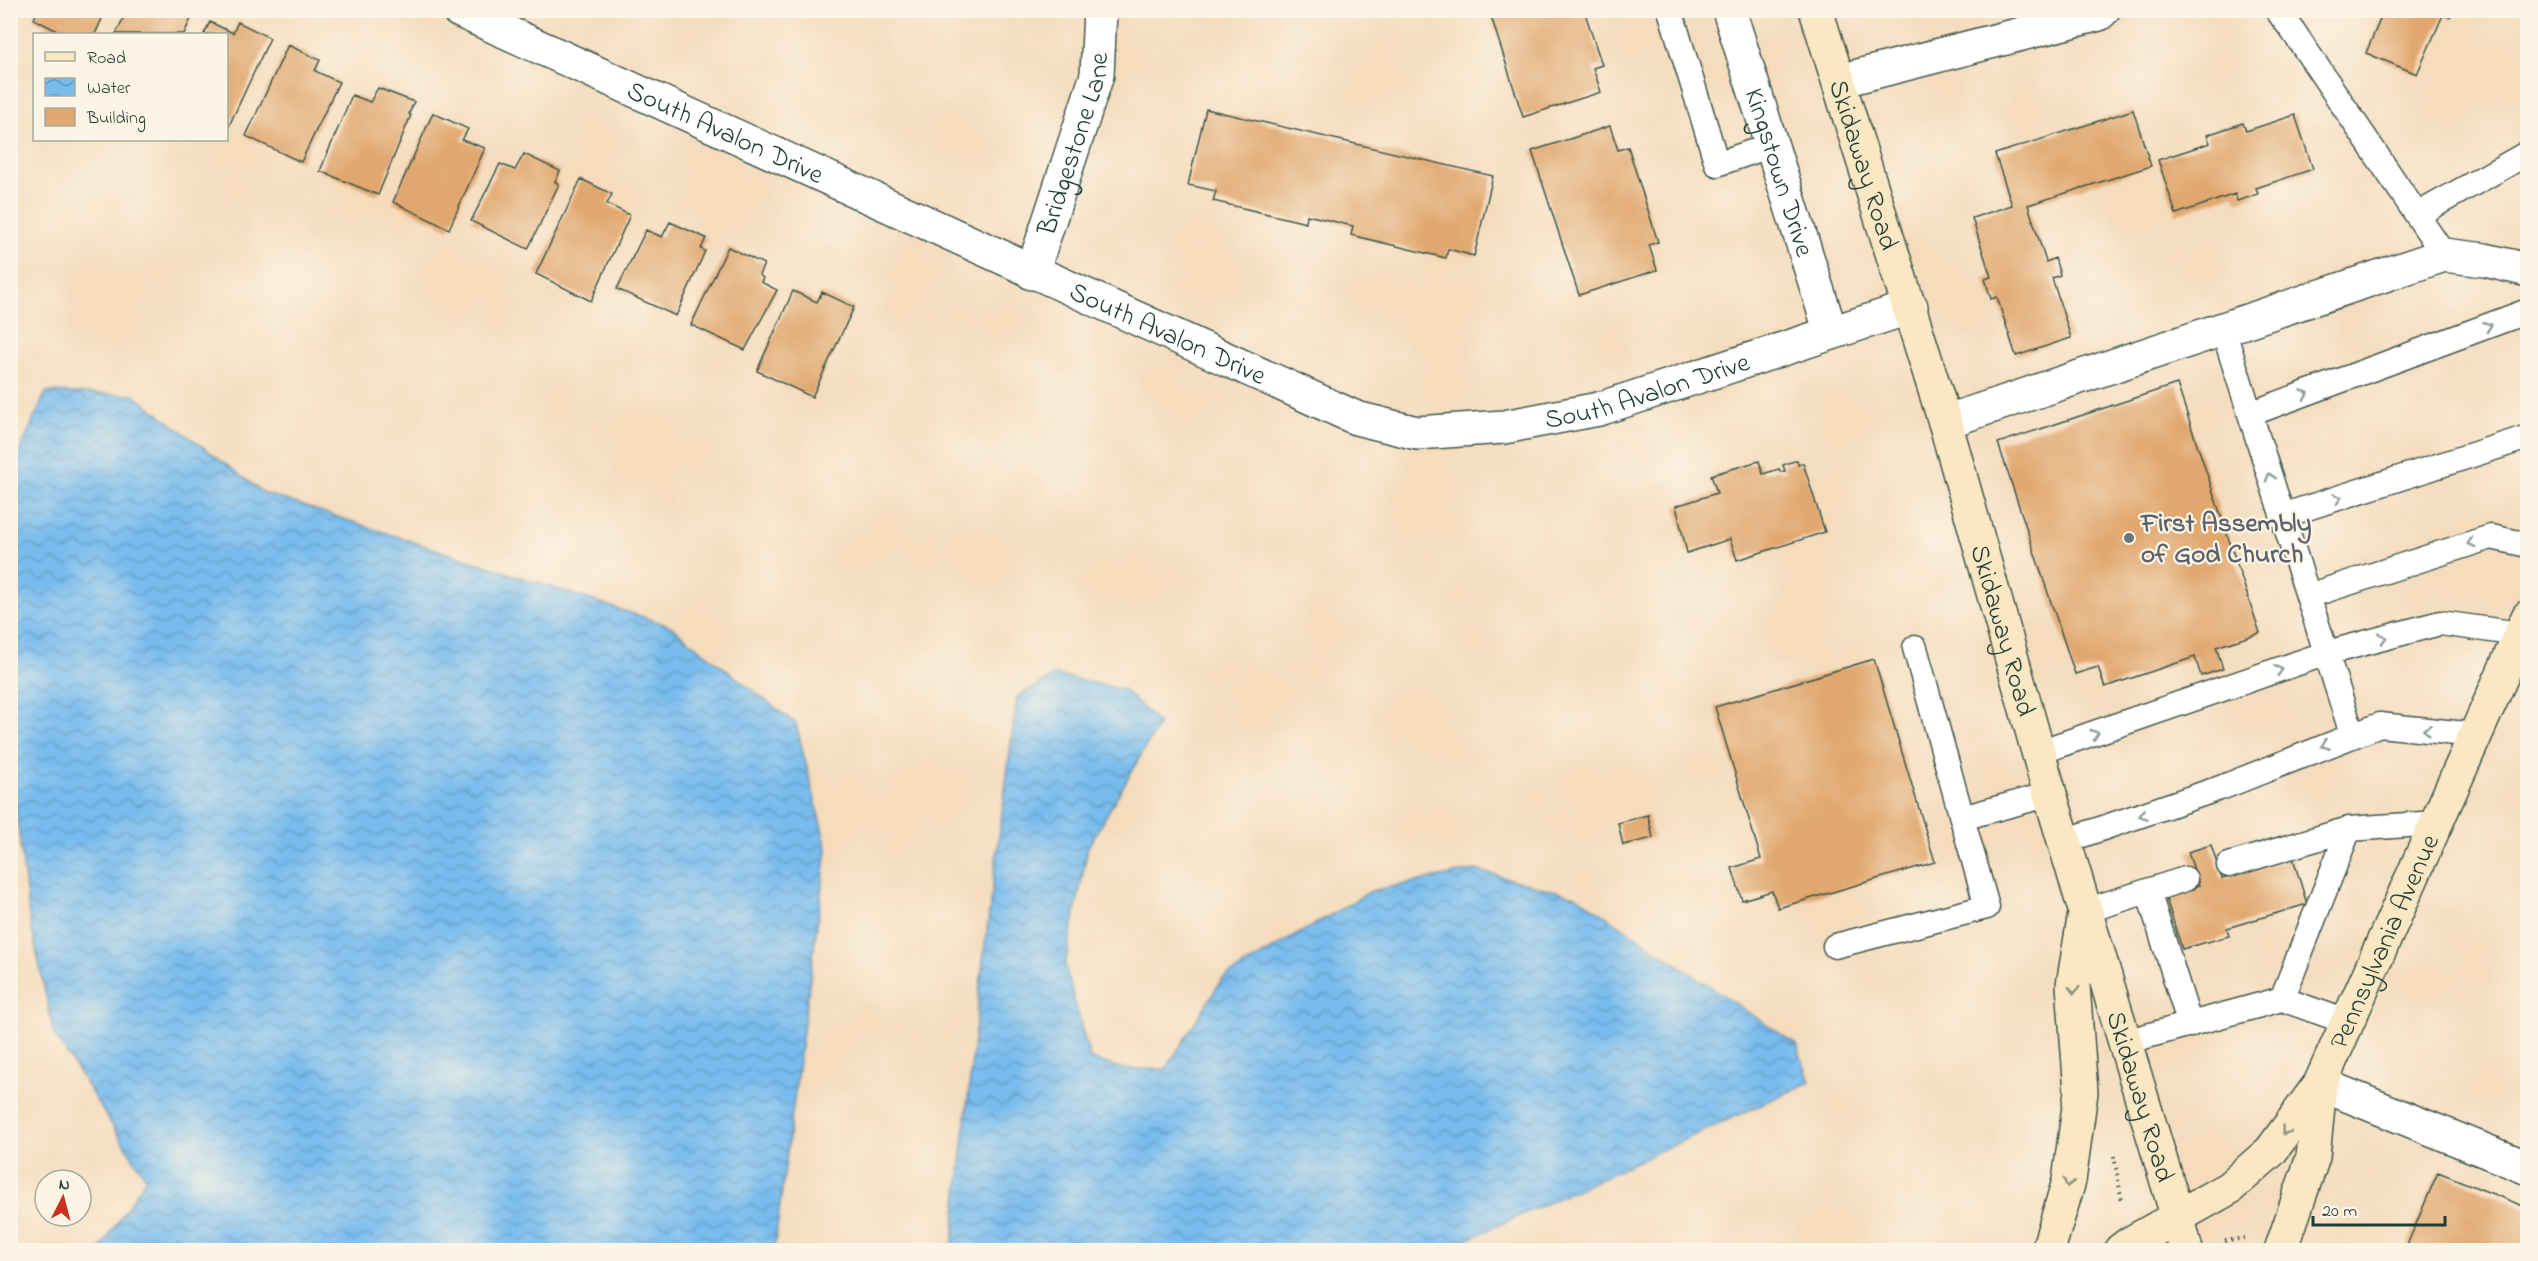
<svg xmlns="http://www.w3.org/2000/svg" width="2538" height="1261" font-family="'Indie Flower',sans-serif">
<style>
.water{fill:url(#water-waves);stroke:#4c7c91;stroke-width:1.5}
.building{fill:#e0a76e}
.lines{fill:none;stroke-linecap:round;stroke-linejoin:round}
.service-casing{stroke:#3f5549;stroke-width:27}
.minor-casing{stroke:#3f5549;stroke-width:36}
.secondary-casing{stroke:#3f5549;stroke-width:36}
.path{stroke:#3f5549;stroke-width:4;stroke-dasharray:1.5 4.5;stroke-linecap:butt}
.service{stroke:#fff;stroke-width:24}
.minor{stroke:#fff;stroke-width:33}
.secondary{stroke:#fae7c3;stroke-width:33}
.oneway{stroke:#8f9e9a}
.oneway2{stroke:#8c927c}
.worship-dot{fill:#6b7280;stroke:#fcf5e5;stroke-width:2}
.labels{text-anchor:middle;stroke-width:4.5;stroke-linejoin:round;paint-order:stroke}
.street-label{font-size:27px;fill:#1f3d34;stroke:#fcf5e5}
.worship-label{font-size:27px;font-weight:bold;fill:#5b616d;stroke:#fcf5e5;text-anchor:start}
</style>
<defs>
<pattern id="water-waves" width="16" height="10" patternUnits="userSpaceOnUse" patternTransform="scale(1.5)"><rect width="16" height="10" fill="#78bcee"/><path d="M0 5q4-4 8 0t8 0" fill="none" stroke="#629ac2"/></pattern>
</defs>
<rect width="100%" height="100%" fill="#fcf5e5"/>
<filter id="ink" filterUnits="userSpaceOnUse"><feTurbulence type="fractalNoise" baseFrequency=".0167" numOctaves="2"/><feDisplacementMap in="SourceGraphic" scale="12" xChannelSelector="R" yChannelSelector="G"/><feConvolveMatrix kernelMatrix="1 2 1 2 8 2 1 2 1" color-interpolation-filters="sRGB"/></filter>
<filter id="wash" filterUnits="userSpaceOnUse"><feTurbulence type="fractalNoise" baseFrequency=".008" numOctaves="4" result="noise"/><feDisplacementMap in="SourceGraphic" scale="24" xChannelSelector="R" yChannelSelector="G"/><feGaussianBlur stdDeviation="1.35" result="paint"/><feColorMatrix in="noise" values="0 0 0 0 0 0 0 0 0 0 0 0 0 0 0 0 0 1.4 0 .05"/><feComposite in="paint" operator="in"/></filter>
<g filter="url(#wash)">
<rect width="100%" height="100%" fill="#f4dcbd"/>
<path class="water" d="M46,392L134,395L264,493L670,626L796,724L827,849L774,1250H100L146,1178L54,1034L29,916L10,760V473Z
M1056,675L1124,690L1159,724L1088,847L1065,965L1090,1059L1123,1069H1166L1222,979L1371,891L1475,870L1576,896L1797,1045L1810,1082L1445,1250H952L979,992L1017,697Z"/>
<g id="blocks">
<path class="building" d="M10,10H18L10,28Z
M38,10H106L95,34H63L34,19Z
M127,10H185L193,14L184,34H116Z
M1489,10H1584L1602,65L1593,68L1601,92L1523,117Z
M2384,10H2453L2450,17L2443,15L2417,74L2366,53Z
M210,22L233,33L238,22L270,38L228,128L226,127V34H204Z
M288,45L320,60L315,71L339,82L301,162L246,136Z
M378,88L414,102L409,114L411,115L378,195L320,171L352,95L370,102Z
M1206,109L1493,176L1474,256L1448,249L1446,258L1351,235L1353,226L1307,215L1306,223L1213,201L1216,191L1188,185Z
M2133,110L2151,166L2028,205L2046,262L2055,258L2060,275L2052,278L2071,338L2016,356L1997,297L1991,299L1985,279L1991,277L1972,218L2012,205L1995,154Z
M433,113L468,129L462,140L485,148L449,229L393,202Z
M2295,115L2313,169L2256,188L2258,194L2237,201L2235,194L2176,214L2158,160L2210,143L2207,135L2243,123L2246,131Z
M1610,126L1618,150L1628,147L1658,242L1649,245L1657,270L1579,295L1532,151Z
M524,154L560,171L555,182L559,184L528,249L471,221L500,164L515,170Z
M581,179L612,194L607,204L630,215L591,301L536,274Z
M670,222L706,238L701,249L705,251L676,316L617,289L646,230L662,237Z
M728,247L764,264L759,275L763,278L761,282L777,290L745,350L691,325Z
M793,291L817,302L822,292L854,307L812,397L757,371Z
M2177,384L2260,633L2216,647L2223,669L2201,676L2195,657L2105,687L2098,667L2075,674L1998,443Z
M1797,460L1798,465L1803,463L1825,532L1737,560L1730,539L1687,553L1676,506L1717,493L1711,475L1759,461L1763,474L1779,469L1780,472L1785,471L1783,465Z
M1874,659L1935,862L1778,908L1772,891L1742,900L1732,868L1761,859L1715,707Z
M1648,815L1653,838L1623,845L1618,823Z
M2211,845L2222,879L2293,858L2307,904L2227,928L2229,936L2182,949L2165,895L2199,885L2188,852Z
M2438,1172L2528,1208V1250H2405Z"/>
</g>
</g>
<g filter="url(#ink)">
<use href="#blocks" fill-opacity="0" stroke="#3f5549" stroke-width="1.5"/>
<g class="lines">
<g class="service-casing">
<path id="service" d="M1670,10L1717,164L1772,145
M2277,10L2293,31L2444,255
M2417,215L2526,154L2528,152
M2223,329L2352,734
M2250,414L2528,311
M2282,516L2528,437
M2308,596L2491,537L2528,545
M1915,648L1962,818
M2039,752L2327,653L2440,623L2520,634
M2065,841L2223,787L2380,725L2475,735
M2229,865L2349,829
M2148,891L2190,1025
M2085,911L2185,879
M1835,946L1987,907L1962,818L2050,794
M2282,999L2349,829L2436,823
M2125,1042L2282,999L2347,1022"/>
</g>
<g class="minor-casing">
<g id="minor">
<path id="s1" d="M458,10L1356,418L1417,433L1504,427L1599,409L1911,307"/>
<path id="s2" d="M1729,10L1831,333"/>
<path d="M1839,81L2099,14L2103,10"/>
<path id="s3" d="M1032,273L1097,75L1100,10"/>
<path d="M1945,422L2444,255L2485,260L2528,270"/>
<path d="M2320,1084L2528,1168"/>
</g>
</g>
<g class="secondary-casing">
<g id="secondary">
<path id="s4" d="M1816,10L1945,422L2050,794L2178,1218L2186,1250"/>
<path d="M2048,1250L2069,1181L2081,1092L2073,985L2084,919"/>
<path id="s5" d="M2121,1250L2129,1244L2229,1188L2271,1151L2320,1084L2528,617"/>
<path d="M2281,1250L2313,1157L2320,1086"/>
</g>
</g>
<path class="path" d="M2114,1156L2122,1202
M2225,1241L2244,1238"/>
<use href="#service" class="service"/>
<use href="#minor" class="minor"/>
<use href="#secondary" class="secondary"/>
</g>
<defs><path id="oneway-chevron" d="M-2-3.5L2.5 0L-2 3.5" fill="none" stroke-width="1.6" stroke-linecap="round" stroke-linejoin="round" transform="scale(1.5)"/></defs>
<g class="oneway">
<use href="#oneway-chevron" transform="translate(2488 326) rotate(-20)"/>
<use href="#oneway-chevron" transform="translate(2305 394) rotate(-20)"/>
<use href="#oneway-chevron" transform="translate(2270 477) rotate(-108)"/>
<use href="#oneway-chevron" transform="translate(2338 498) rotate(-18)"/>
<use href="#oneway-chevron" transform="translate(2471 543) rotate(162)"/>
<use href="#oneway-chevron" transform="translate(2383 638) rotate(-15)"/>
<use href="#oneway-chevron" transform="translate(2279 670) rotate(-19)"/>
<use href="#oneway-chevron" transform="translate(2427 730) rotate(-174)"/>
<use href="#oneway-chevron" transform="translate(2095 734) rotate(-19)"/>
<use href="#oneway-chevron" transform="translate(2325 745) rotate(158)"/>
<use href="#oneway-chevron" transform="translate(2143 815) rotate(161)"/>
</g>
<g class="oneway2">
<use href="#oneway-chevron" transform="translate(2074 990) rotate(90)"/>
<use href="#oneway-chevron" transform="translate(2285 1131) rotate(126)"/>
<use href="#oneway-chevron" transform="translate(2068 1183) rotate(104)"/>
</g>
</g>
<circle class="worship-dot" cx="2129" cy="538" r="6"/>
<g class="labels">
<g class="street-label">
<text dy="9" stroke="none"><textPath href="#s1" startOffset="294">South Avalon Drive</textPath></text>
<text dy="9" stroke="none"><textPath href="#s3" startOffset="136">Bridgestone Lane</textPath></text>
<text dy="9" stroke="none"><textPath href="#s4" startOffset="162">Skidaway Road</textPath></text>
<text dy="9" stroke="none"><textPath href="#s2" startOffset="170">Kingstown Drive</textPath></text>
<text dy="9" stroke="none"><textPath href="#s1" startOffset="780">South Avalon Drive</textPath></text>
<text dy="9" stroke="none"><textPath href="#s1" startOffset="1284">South Avalon Drive</textPath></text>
<text dy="9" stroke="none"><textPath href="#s4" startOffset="648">Skidaway Road</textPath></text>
<text dy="9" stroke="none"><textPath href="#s5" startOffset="420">Pennsylvania Avenue</textPath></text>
<text dy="9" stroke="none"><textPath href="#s4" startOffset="1134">Skidaway Road</textPath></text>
</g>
<g class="worship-label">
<text x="2141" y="531">First Assembly<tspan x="2141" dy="31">of God Church</tspan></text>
</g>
</g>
<rect width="2538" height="1261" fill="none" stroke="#fcf5e5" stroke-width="36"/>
<rect x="33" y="33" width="195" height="108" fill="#fcf5e5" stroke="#a4ab9e" stroke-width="1.5"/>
<rect x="45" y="52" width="30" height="9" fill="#fae7c3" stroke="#a4ab9e" stroke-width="1.5"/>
<text x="87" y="63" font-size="18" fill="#1f3d34">Road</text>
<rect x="45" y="78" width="30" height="18" fill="url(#water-waves)" stroke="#a4ab9e" stroke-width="1.5"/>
<text x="87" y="93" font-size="18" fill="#1f3d34">Water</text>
<rect x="45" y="108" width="30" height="18" fill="#e0a76e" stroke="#a4ab9e" stroke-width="1.5"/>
<text x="87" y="123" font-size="18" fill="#1f3d34">Building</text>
<g transform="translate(63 1198) rotate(6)"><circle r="28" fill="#fcf5e5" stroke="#a4ab9e" stroke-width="1.5"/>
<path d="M0-4.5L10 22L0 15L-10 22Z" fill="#c8321e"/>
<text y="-9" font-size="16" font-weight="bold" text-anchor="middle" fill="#1f3d34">N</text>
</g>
<path d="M2313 1216v9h132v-9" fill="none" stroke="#1f3d34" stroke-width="3"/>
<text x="2322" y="1216" font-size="18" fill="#1f3d34" stroke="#fcf5e5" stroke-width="4.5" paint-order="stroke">20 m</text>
</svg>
